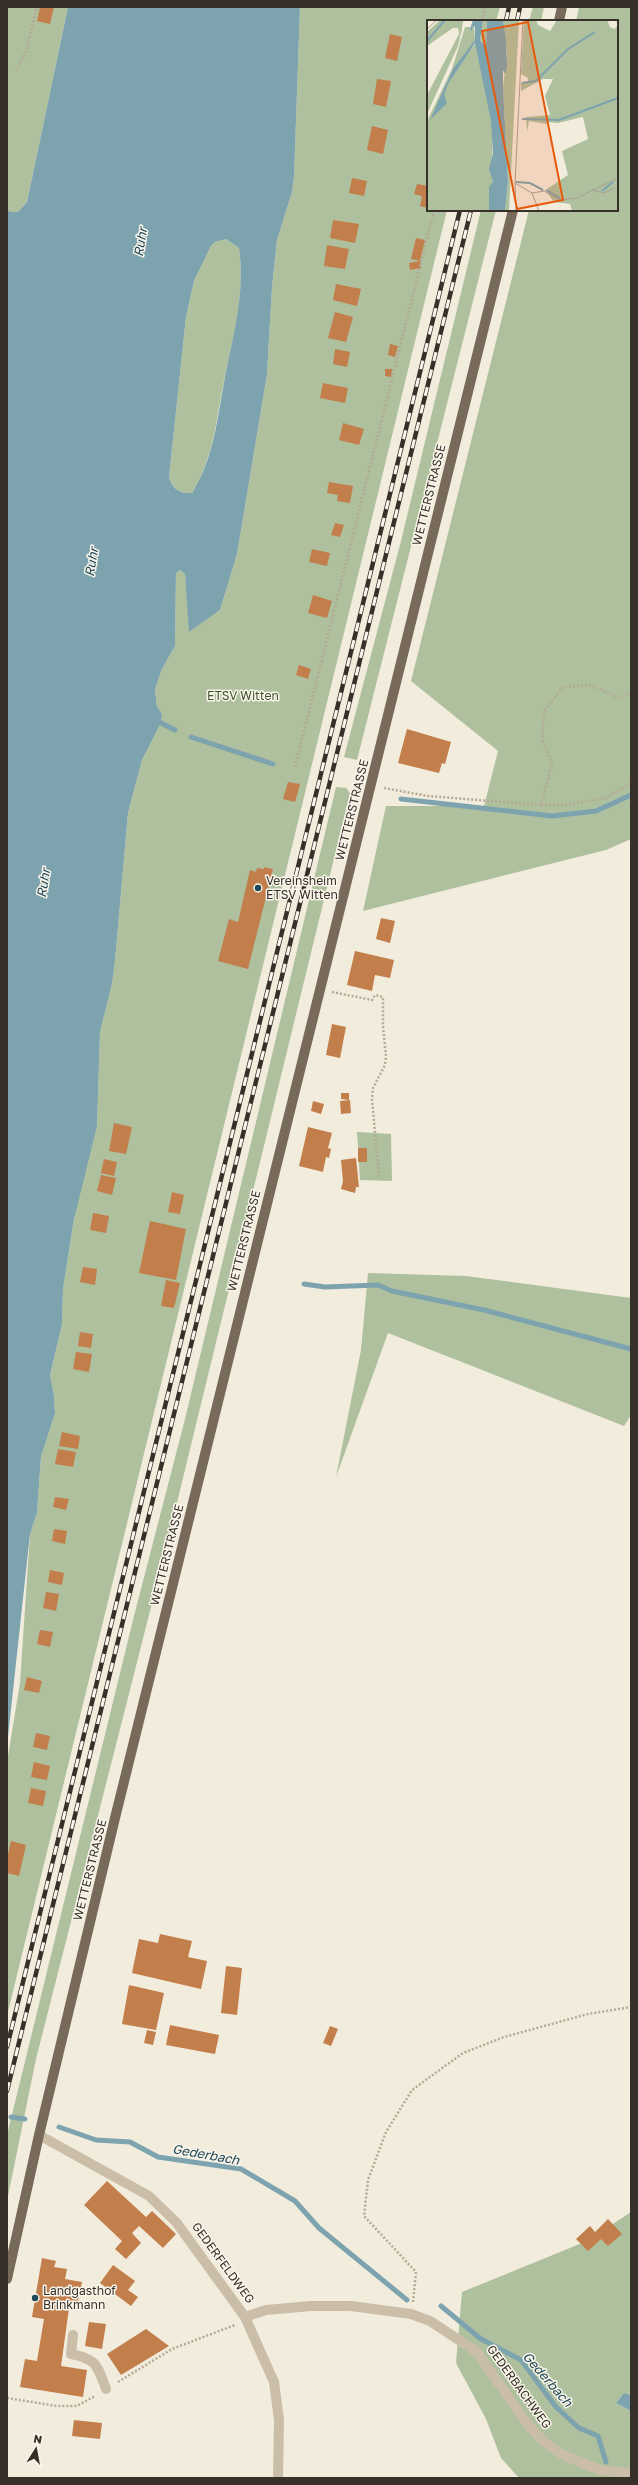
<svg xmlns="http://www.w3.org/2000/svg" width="638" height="2485" font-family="'Golos Text',sans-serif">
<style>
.green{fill:#aec09e}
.water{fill:#7da3ae;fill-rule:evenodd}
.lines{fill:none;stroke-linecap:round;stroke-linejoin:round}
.stream{stroke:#7da3ae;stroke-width:5}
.building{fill:#c27e4b}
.path{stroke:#b5a994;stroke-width:2.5;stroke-dasharray:2 2;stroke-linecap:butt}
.service{stroke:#cabea9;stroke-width:10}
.minor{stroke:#cabea9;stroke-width:10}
.primary{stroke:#786a5b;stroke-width:10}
.rail-casing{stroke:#373029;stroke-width:4.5}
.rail{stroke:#f9f5ea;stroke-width:3;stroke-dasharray:9;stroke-linecap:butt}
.poi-dot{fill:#204957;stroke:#f9f5ea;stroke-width:1.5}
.labels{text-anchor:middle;stroke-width:3;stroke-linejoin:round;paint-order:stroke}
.street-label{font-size:12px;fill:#373029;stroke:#f9f5ea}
.park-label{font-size:12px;fill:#3f552d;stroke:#f9f5ea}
.poi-label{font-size:12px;fill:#373029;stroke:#f9f5ea;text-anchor:start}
.water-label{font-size:13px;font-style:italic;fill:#204957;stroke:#f9f5ea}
.inset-river{fill:none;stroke:#7da3ae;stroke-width:2}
.inset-road{fill:none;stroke:#a7a195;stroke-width:1}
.view{fill:#e8590c;fill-opacity:0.15;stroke:#e8590c;stroke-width:2}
.inset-edge{fill:none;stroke:#373029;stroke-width:2}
</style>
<rect width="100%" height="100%" fill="#f2ecdd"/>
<path class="green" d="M7,7H68L27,202L18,212H10L7,210Z
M300,7H500L496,21H428V210H447L7,2016V1762L20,1683L30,1534L37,1513L41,1457L55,1413L54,1395L50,1375L62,1325L63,1289L83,1162L97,1126L100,1032L112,984L115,961L128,813L142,760L161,723L162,714L157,708L155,689L162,669L175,646L176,573L180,570L185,574L190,631L220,610L237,554L267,374L272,287L277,240L292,192L294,177Z
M533,7H544L541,21H529Z
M579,7H631V839L606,850L363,911L386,806H484L498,751L411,681L529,210H617V21H576Z
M481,210H496L357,760L344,757L401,541Z
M226,239L239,248C246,296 232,340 223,386C215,427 214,455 192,493C178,494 174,489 169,477L186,317L194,281L211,246L215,242Z
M336,787L346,788L350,793L162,1564L36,2059L7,2201V2135L134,1616L185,1419Z
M357,1132L391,1134L392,1181L360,1180Z
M368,1273L466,1276L631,1298V1415L624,1426L388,1333L336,1477L361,1350Z
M631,2212V2395L624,2393L616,2403L631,2411V2478H519L501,2458L486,2419L456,2363L462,2292L587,2241Z"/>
<path class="water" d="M68,7H300L294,177L292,192L277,240L272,287L267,374L237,554L220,610L189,632L185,574L180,570L176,573L175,646L162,669L155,689L157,707L162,714L161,723L142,760L128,813L115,961L112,984L100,1032L97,1126L74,1219L63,1289L62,1325L50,1375L54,1395L55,1413L41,1457L37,1513L30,1534L7,1746V210L11,212H18L27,202ZM226,239L239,248C246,297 231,341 223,388C216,427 213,458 192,493C179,494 173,489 169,477L186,317L194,281L211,246L215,242Z
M624,2393L631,2395V2411L616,2403Z"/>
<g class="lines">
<path class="stream" d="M161,723L175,730
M191,737L273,764
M401,799L552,816L596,811L631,795
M304,1284L325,1287L378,1285L392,1291L484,1310L631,1349
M11,2117L25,2119
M59,2127L96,2140L130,2142L158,2157L241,2169L295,2201L319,2228L407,2300
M441,2306L481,2339L521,2360L556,2407L579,2428L598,2436L606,2462"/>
</g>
<path class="building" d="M40,7H54L50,24L37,21Z
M390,34L402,37L397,61L385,58Z
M377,79L391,81L386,107L373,104Z
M372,126L388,130L383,154L367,150Z
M352,178L367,181L364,196L349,193Z
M417,184L428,186V208L420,206L422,196L414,194Z
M333,220L359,224L355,243L330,238Z
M416,238L425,240L420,261L411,259Z
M327,245L349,249L345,269L324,266Z
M420,261L421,268L410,270L409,263Z
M336,284L361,289L357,306L333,300Z
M335,312L353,317L346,342L328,338Z
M390,344L398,346L395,357L388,355Z
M335,349L350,352L347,367L333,364Z
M385,369H392L391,377L385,376Z
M323,383L348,388L345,403L320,398Z
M343,423L364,429L359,445L339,440Z
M329,482L353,486L350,503L337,501L338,495L327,493Z
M335,523L344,525L340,537L331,535Z
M312,549L330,553L327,566L309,562Z
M313,595L332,601L327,618L308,613Z
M299,665L311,669L308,679L296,675Z
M407,729L451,742L445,764L442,763L439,773L398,763Z
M288,782L300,784L295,802L283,799Z
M264,867L273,869L248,969L218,961L229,919L238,922L250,870L256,872L257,868L264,869Z
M381,918L395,921L390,943L376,939Z
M355,951L394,960L390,978L375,975L372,991L347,985Z
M332,1024L346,1027L340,1058L326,1055Z
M341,1093H349V1100L341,1099Z
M350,1100L351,1113L341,1114L340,1101Z
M313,1101L324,1104L321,1114L311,1111Z
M114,1123L132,1127L126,1154L109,1151Z
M308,1127L332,1133L328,1148L331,1149L329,1158L326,1157L323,1172L299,1166Z
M358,1148H367V1162H358Z
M356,1158L359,1187H356L355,1193L341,1189L343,1181L341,1160Z
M104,1159L117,1162L114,1176L101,1173Z
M101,1175L116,1178L112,1195L97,1191Z
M172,1192L184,1195L180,1214L168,1212Z
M93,1213L109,1216L106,1233L90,1230Z
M150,1221L186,1229L176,1280L139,1273Z
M83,1267L97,1269L95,1285L80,1282Z
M166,1280L180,1283L174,1308L161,1306Z
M80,1332L93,1334L91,1348L78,1346Z
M76,1352L92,1354L89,1372L73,1369Z
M62,1432L80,1436L78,1449L59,1446Z
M58,1449L76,1452L73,1467L55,1464Z
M55,1497L69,1499L66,1510L53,1507Z
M54,1529L67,1531L65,1544L52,1541Z
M50,1570L64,1573L62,1585L48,1582Z
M46,1592L59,1594L56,1611L43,1608Z
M40,1630L53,1632L50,1647L37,1644Z
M27,1677L42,1681L39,1693L24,1690Z
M36,1733L50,1736L47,1750L33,1747Z
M34,1762L50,1766L47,1780L31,1777Z
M31,1788L46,1791L43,1806L28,1803Z
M11,1841L26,1845L19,1876L7,1873V1859Z
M160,1934L192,1941L188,1957L207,1961L201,1989L132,1973L139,1939L158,1943Z
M226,1966L242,1968L237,2015L221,2013Z
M129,1985L164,1993L156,2030L122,2024Z
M170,2025L219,2035L215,2054L166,2045Z
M330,2026L338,2029L331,2046L323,2043Z
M147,2030L156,2032L153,2045L144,2043Z
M107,2181L146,2217L152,2211L176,2234L163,2248L139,2226L132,2233L141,2243L126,2259L115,2249L122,2241L84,2205Z
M608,2219L622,2234L608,2246L601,2239L588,2251L576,2239L590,2226L595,2232Z
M42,2258L56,2261L54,2267L67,2269L65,2279L82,2282L78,2302L70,2301L61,2366L87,2370L83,2397L20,2387L25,2359L37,2361L44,2319L32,2317Z
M113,2265L135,2281L128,2290L138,2297L131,2306L100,2283Z
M89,2322L106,2324L102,2349L85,2346Z
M146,2329L169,2346L121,2375L107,2354Z
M74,2420L102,2423L100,2439L72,2436Z"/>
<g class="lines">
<path class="path" d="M482,21L485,7
M16,71L26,51L37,7
M295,767L434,210
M384,788L428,796L541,805L552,764L542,739L544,711L563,687L591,685L619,698L631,693
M541,805H564L606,798L631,783
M332,992L372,1000L375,995L383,997V1026L386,1056L385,1065L373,1088L372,1099L379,1177
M413,2302L416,2272L364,2216L368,2180L386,2132L412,2090L463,2053L504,2037L588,2014L631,2007
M118,2382L172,2349L235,2325
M7,2398L57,2406H77L95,2396"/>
<path class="service" d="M73,2335L71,2354C97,2359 97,2365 106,2389"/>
<path class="minor" d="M39,2135L149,2196L176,2222L245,2317L274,2382L279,2420L278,2478
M245,2317L266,2310L311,2306H351L411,2314L430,2321L477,2352L528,2425L543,2441L561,2454L600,2470L631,2473"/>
<path class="primary" d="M559,21L562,7
M7,2279L39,2135L115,1818L513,210"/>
<g class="rail-casing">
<path id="rail" d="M506,21L509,7
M517,21L520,7
M7,2047L460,210
M7,2091L471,210"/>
</g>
<use href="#rail" class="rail"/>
</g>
<g class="poi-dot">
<circle cx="258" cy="888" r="4"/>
<circle cx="35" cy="2298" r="4"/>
</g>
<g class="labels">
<g class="street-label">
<text transform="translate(429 495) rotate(-76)" y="4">WETTERSTRASSE</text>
<text transform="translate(352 810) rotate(-76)" y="4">WETTERSTRASSE</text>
<text transform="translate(244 1241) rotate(-76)" y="4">WETTERSTRASSE</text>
<text transform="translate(167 1555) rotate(-76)" y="4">WETTERSTRASSE</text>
<text transform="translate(90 1870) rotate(-76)" y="4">WETTERSTRASSE</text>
<text transform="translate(223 2263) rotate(54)" y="4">GEDERFELDWEG</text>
<text transform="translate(519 2387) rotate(54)" y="4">GEDERBACHWEG</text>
</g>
<g class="park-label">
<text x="243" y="700">ETSV Witten</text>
</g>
<g class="poi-label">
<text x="266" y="885">Vereinsheim<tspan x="266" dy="14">ETSV Witten</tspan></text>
<text x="43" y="2295">Landgasthof<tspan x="43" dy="14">Brinkmann</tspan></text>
</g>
<g class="water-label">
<text transform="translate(140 242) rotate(-81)" y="5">Ruhr</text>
<text transform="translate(91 562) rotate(-81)" y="5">Ruhr</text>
<text transform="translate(43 883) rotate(-81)" y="5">Ruhr</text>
<text transform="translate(206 2154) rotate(10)" y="5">Gederbach</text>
<text transform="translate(548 2379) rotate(49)" y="5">Gederbach</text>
</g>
</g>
<g transform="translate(427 20)">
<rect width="191" height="191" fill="#f2ecdd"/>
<path d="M13,0H36L35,9L31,26L0,94V75L32,14L31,8H26L0,26V12ZM56,0H60L59,26L53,21ZM76,0H92L82,191H78L81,162L76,67L80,34ZM97,0H109L111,5L123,11L130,0H180L183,7L187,9L191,6V191H145L143,184L127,182L121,174L120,169L141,155L135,131L161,119L156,97L131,103L121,102L120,104L102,101L100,112L99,97L123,95L118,76L126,59H116L94,71V63L101,62V58L94,54ZM47,6L48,21L30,45L49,23L65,98L66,191H0V101L25,49L38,7H43V9Z" fill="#aec09e"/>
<path d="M46,0H56L53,21L59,26L60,0H76L79,20L80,47L78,54L76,50V67L81,162L78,191H62V167L66,162L62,149L66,134L64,101L48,23L21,64L17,75L20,83L3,100L26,49L48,20V7L46,6L45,11L43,9Z" fill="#7da3ae"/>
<path class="inset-river" d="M0,21L18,0M95,63L109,61L141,29L168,12M95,99L132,100L191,78M89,162L103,163L116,170M119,170L133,178M175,171L186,162"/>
<path class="inset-road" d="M0,9L10,0M88,163L105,173L112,191M165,170L177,173L187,168M105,173L117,171L133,180L150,178L191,158M89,191L88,163L96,0"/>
<path class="view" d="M101,2L136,180L90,189L55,11Z"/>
<rect width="191" height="191" class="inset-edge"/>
</g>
<rect width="638" height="2485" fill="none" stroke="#373029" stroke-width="16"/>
<g transform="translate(36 2449) rotate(11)" stroke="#f9f5ea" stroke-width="3" paint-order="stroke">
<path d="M0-3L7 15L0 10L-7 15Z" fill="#373029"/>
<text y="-6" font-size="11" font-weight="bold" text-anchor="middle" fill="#373029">N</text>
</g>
</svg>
